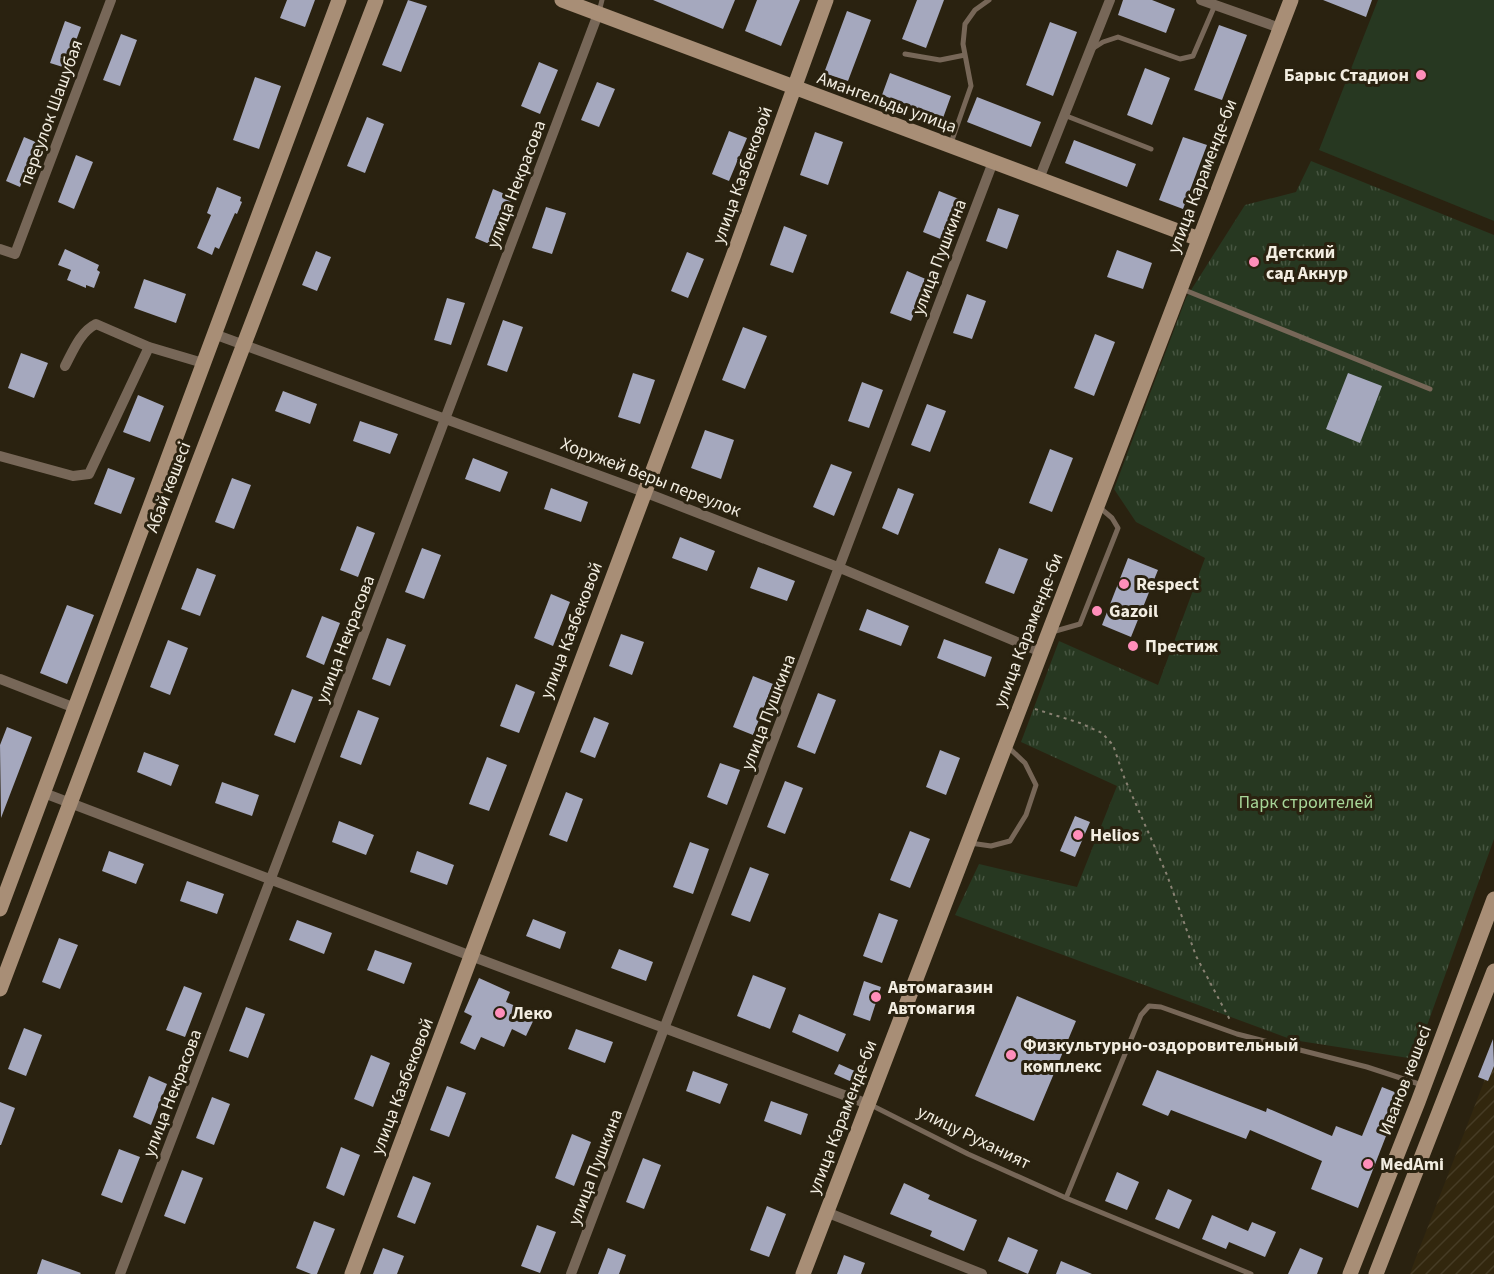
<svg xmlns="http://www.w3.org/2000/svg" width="1494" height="1274" font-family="'Source Sans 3',sans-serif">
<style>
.industrial{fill:url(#industrial-furrows)}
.grass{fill:#273821}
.park{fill:url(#park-tufts)}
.building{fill:#a5a8be}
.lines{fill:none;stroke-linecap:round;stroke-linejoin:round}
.path{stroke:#898273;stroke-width:2;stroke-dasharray:3 4.5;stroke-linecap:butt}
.lane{stroke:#776758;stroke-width:5}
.street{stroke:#776758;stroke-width:10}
.secondary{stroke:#a88e76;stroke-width:15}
.poi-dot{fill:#ff8eba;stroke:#2a2210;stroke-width:2}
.labels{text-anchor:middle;stroke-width:6;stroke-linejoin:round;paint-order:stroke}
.poi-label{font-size:18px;font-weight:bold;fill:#f2ede1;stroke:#2a2210;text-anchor:start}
.street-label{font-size:18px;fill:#f2ede1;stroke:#2a2210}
.park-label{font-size:18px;fill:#a7d698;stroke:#2a2210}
</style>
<defs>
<pattern id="industrial-furrows" width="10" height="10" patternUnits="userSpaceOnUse" patternTransform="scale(1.5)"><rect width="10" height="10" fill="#32270e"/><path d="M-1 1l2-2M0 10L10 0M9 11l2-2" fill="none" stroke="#463c25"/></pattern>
<pattern id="park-tufts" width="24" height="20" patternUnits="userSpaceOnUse" patternTransform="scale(1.5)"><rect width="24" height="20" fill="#273821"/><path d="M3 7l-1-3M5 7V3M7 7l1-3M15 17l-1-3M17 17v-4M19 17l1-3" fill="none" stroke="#475541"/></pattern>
</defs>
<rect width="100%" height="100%" fill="#2a2210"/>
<path class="industrial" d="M1494,1056V1274H1410L1415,1260Z"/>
<path class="grass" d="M1378,0H1494V221L1319,150Z"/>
<path class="park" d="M1311,161L1494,235V839L1415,1059L1293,1040L955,915L979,864L1077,887L1117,786L1021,742L1059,641L1158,685L1205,558L1136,522L1114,489L1186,298L1245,205L1296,192Z"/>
<path class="building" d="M287,0H315L305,27L280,18Z
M408,0L427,6L401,72L382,65Z
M653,0H735L723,29Z
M757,0H800L781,46L745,31Z
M917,0H944L926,48L902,39Z
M1123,0H1152L1175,9L1166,33L1118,15Z
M1323,0H1372L1366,17Z
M847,11L871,20L848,81L824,73Z
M65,21L81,27L66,68L50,63Z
M1050,22L1077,32L1053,96L1026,85Z
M1219,25L1247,35L1222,100L1194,90Z
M121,34L137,40L120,86L103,80Z
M539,62L558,70L540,114L521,106Z
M1145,68L1170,78L1152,125L1127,115Z
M890,73L951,96L943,118L882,95Z
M255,77L281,86L259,149L233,140Z
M597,82L615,89L599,127L581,120Z
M977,97L1041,122L1031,147L967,122Z
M367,117L384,124L365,173L347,166Z
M729,131L747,138L729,181L712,174Z
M815,132L843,142L828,185L800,175Z
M24,137L38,143L20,187L6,181Z
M1183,137L1207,145L1183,209L1159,200Z
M1074,140L1136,164L1127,187L1065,163Z
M76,155L93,162L74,209L58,202Z
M217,187L241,197L240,201L242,202L237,214L235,213L219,249L215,247L212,255L197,248L211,215L207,213Z
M493,189L512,197L494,246L475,238Z
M939,191L959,199L943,240L923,232Z
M546,207L566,213L552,254L532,248Z
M998,208L1019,215L1007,249L986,241Z
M784,226L807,235L793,273L770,265Z
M65,249L99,265L97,270L100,272L94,288L86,285V288L67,280L71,270L58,265Z
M1117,250L1152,263L1143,289L1107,277Z
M316,251L331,257L317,291L302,285Z
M687,252L704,259L688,298L671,291Z
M907,271L928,280L911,321L890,313Z
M144,279L186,294L176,323L134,308Z
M967,294L986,301L972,339L953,333Z
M447,298L465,303L451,345L434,340Z
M503,320L523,327L507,372L487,365Z
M743,327L767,336L745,389L722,380Z
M1095,334L1115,342L1094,396L1074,388Z
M21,353L48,363L34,398L8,388Z
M633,373L655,380L640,424L618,417Z
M1348,373L1382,386L1360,443L1326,429Z
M862,382L883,390L869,428L848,421Z
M283,391L317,404L310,424L275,411Z
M138,395L164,406L150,442L123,432Z
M927,404L946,411L930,452L911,445Z
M360,421L398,434L390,454L353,441Z
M705,430L734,440L721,479L691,468Z
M1050,449L1073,458L1052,512L1029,503Z
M473,458L508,472L500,492L465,479Z
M831,464L852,472L834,516L813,507Z
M108,468L135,478L121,514L94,504Z
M232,478L251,485L234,529L215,522Z
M551,488L588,502L581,522L544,509Z
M898,488L914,494L898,535L882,528Z
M357,526L375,533L358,577L340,570Z
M680,537L715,551L707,571L672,558Z
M422,548L441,555L424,599L405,592Z
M999,548L1028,559L1014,594L985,583Z
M1128,558L1158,570L1131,637L1102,625Z
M758,567L795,581L787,601L750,588Z
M197,568L216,575L200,616L181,609Z
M551,594L570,602L553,646L534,638Z
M67,605L94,615L67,684L40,673Z
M867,609L909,626L901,646L859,630Z
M322,616L340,623L324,665L306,657Z
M621,634L644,642L632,675L609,666Z
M387,638L406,645L390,686L372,679Z
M944,639L992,657L985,677L937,658Z
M168,640L188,648L170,695L150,687Z
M753,676L773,684L753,735L733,727Z
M516,684L535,692L519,733L500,726Z
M292,689L313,697L295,743L274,735Z
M818,693L836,700L815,754L797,747Z
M358,710L379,718L361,765L340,757Z
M594,717L609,723L595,758L580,752Z
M7,727L32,737L1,818L0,745Z
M940,750L960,758L946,795L926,787Z
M144,752L179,765L171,786L137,772Z
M487,757L507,765L489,811L469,804Z
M720,763L740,770L727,805L707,797Z
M785,781L803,788L785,834L767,827Z
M222,782L259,795L252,816L215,803Z
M566,792L583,799L567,842L549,835Z
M1075,816L1090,822L1075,857L1060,851Z
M339,821L374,835L366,855L332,842Z
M910,831L930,839L910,888L890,880Z
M690,842L709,849L693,894L673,887Z
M109,851L144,864L136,884L102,871Z
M417,851L454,865L447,885L410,872Z
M750,867L769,874L750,922L731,915Z
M187,881L224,894L217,914L180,901Z
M879,913L898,920L882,963L863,956Z
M533,919L566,932L560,949L526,936Z
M297,920L332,933L324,954L289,940Z
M59,938L78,945L60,989L42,982Z
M619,949L653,962L646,981L611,968Z
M375,950L412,963L404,984L367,970Z
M753,975L786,988L770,1029L737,1016Z
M479,978L510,992L506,1002L536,1015L526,1036L512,1029L504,1047L481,1037L475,1050L460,1043L472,1016L464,1012Z
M864,981L881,987L870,1021L853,1015Z
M184,986L202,993L185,1037L166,1030Z
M1017,996L1076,1021L1034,1121L975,1096Z
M246,1007L265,1014L248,1058L229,1051Z
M799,1014L846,1034L838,1052L792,1032Z
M24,1028L42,1035L26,1076L8,1069Z
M576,1029L613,1042L605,1063L568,1049Z
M1493,1039L1494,1066L1488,1081L1478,1077Z
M371,1055L390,1063L373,1107L354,1099Z
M839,1064L857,1072L852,1082L834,1074Z
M1157,1070L1266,1112L1267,1108L1332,1136L1336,1126L1362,1136L1382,1087L1402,1095L1358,1208L1311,1189L1322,1161L1250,1130L1246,1139L1171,1110L1168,1116L1142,1105Z
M693,1071L728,1084L720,1104L686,1091Z
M149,1076L167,1084L151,1125L133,1117Z
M447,1086L466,1093L449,1137L430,1130Z
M212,1097L230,1104L214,1145L196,1138Z
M771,1101L808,1114L801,1135L764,1121Z
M0,1102L15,1108L1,1145H0Z
M572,1134L591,1142L574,1186L555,1178Z
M341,1147L360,1155L344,1196L326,1188Z
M119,1149L140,1157L122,1203L101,1195Z
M643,1158L661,1165L644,1209L626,1202Z
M182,1170L203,1178L185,1224L164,1216Z
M1117,1172L1139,1182L1127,1210L1105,1201Z
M413,1176L431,1183L415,1224L397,1217Z
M904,1183L930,1195L928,1199L977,1220L964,1251L930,1236L932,1231L890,1214Z
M1168,1189L1192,1200L1179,1229L1155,1219Z
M767,1206L786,1214L769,1257L750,1250Z
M1212,1215L1248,1231L1252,1222L1276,1232L1265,1257L1229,1242L1226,1249L1202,1239Z
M314,1221L335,1229L317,1274H311L296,1268Z
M537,1225L556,1232L540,1273L521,1266Z
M1008,1237L1038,1250L1028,1274L998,1261Z
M383,1248L404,1256L397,1274H373Z
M608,1248L626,1255L619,1274H598Z
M1300,1248L1323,1258L1317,1274H1288Z
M844,1255L865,1263L861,1274H837Z
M42,1259L81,1273L80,1274H37Z
M1061,1261L1092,1274H1056Z"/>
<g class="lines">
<path class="path" d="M1035,709L1080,723L1102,733L1113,745L1124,777L1167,875L1196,956L1230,1020"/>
<path class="lane" d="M599,12L602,0
M1092,49L1103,42L1118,37L1180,59L1193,56L1215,5
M905,54L940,60L965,55
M1064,115L1151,149
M951,143L971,86L963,44L965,24L975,10L989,0
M1182,289L1430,389
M1052,632L1080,624L1118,528L1112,518L1098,506
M970,843L991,846L1010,841L1026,815L1036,785L1025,763L1007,746
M869,1104L968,1154L1066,1198L1141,1015L1149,1006L1161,1007L1237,1034L1367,1067L1422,1085
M1066,1198L1251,1274"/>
<path class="street" d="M1201,0L1280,28
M1039,179L1110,0
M0,249L15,254L111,0
M214,334L644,492L840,568L1041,652
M65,366C73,351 80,332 96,324L149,347L203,363
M0,456L73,476L89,474L149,347
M0,679L75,708
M44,793L471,956L868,1104
M826,1212L982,1274
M120,1274L334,713L598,14
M571,1274C715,904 851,532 993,162"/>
<path class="secondary" d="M562,0L1199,239
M0,909L339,0
M0,989L198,464L376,0
M352,1274L734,254L826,0
M803,1274L1291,0
M1350,1274L1418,1102L1494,899
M1376,1274L1494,971"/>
</g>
<g class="poi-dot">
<circle cx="1421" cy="75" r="6"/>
<circle cx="1254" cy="262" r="6"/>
<circle cx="1124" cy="584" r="6"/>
<circle cx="1097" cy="611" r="6"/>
<circle cx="1133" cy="646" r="6"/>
<circle cx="1078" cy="835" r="6"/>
<circle cx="876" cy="997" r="6"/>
<circle cx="500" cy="1013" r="6"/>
<circle cx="1011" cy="1055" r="6"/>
<circle cx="1368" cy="1164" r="6"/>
</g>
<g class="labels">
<g class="poi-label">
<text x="1409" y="81" text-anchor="end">Барыс Стадион</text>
<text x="1266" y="258">Детский<tspan x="1266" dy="21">сад Акнур</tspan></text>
<text x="1136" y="590">Respect</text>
<text x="1109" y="617">Gazoil</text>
<text x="1145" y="652">Престиж</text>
<text x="1090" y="841">Helios</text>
<text x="888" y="993">Автомагазин<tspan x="888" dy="21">Автомагия</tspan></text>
<text x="512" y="1019">Леко</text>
<text x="1023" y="1051">Физкультурно-оздоровительный<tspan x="1023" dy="21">комплекс</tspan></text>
<text x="1380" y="1170">MedAmi</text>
</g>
<g class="street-label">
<text transform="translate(887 102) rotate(20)" y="6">Амангельды улица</text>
<text transform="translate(51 112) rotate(-70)" y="6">переулок Шашубая</text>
<text transform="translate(742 175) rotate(-70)" y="6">улица Казбековой</text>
<text transform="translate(1202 176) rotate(-69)" y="6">улица Караменде-би</text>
<text transform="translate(516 184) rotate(-69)" y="6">улица Некрасова</text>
<text transform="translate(939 257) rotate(-69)" y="6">улица Пушкина</text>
<text transform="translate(651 477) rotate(21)" y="6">Хоружей Веры переулок</text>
<text transform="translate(168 487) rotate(-69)" y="6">Абай көшесі</text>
<text transform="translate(571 630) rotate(-69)" y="6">улица Казбековой</text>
<text transform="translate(1028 630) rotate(-69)" y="6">улица Караменде-би</text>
<text transform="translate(345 639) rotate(-69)" y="6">улица Некрасова</text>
<text transform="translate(768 712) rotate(-69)" y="6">улица Пушкина</text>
<text transform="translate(1405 1080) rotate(-69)" y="6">Иванов көшесі</text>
<text transform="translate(402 1086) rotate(-69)" y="6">улица Казбековой</text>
<text transform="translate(172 1093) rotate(-69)" y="6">улица Некрасова</text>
<text transform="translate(842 1117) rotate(-69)" y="6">улица Караменде-би</text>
<text transform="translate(974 1137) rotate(26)" y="6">улицу Руханият</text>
<text transform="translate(595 1167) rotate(-69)" y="6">улица Пушкина</text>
</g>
<g class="park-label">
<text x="1306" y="808">Парк строителей</text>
</g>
</g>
</svg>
